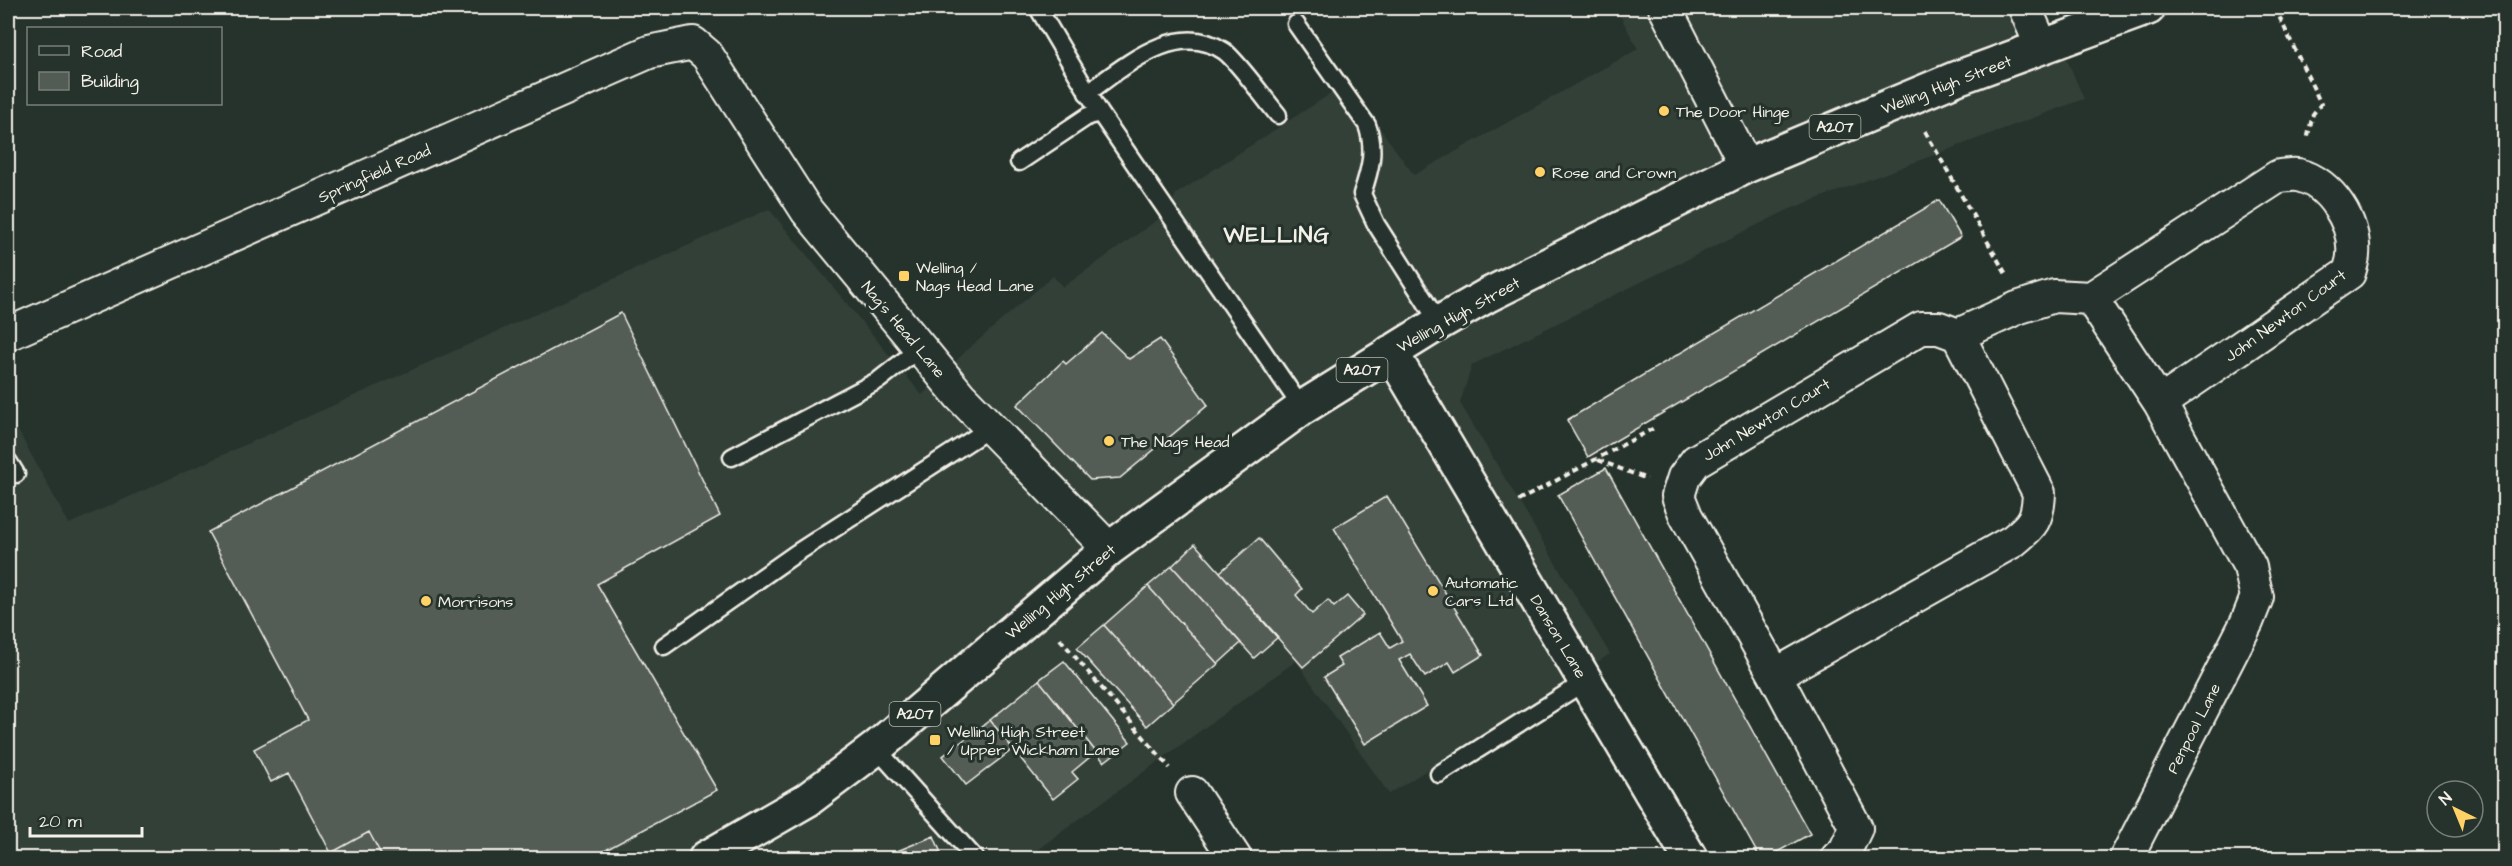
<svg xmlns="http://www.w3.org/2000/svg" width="2512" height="866" font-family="'Architects Daughter',sans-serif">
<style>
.built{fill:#333f39}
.building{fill:#525c55;stroke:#f4f1e8;stroke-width:1.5}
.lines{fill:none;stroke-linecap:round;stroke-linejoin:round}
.lane-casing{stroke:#f4f1e8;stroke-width:21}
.street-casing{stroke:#f4f1e8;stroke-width:36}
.secondary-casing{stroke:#f4f1e8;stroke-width:38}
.primary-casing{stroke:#f4f1e8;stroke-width:38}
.path{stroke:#f4f1e8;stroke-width:4;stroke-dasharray:6 4.5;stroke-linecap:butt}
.lane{stroke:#26332d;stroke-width:16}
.street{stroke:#26332d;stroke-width:32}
.secondary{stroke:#26332d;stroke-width:33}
.primary{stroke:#26332d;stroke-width:33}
.poi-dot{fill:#ffd166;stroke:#26332d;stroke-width:2}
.labels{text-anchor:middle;stroke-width:6;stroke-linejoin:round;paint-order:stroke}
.shield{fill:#26332d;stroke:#b6b8b0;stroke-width:1.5}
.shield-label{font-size:15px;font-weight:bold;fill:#f4f1e8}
.street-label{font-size:16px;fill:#f4f1e8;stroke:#26332d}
.poi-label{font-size:16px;fill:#f4f1e8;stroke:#26332d;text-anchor:start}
.district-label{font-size:22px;font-weight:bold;letter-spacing:1.5px;fill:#f4f1e8;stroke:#26332d}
</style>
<rect width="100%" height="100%" fill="#26332d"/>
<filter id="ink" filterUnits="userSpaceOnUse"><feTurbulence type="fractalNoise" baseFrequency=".0167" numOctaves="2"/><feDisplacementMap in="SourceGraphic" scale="12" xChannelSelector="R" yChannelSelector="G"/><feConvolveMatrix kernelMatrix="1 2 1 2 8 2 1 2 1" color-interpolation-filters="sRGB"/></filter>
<g filter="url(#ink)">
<path class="built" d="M1616,8H2045L2084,99L1790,209L1472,365L1460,403L1610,654L1389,794L1296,661L1030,855L1032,858H8V412L69,524L769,209L922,395L967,350L1053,276L1063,287L1167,213L1176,194L1347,83L1414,175L1638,49Z"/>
<path class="building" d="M1939,200L1961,237L1588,457L1567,420Z
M621,313L720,516L597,584L717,790L591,858H383L369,832L331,853L289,773L271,782L254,749L308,720L208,532Z
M1102,333L1129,359L1160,339L1208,405L1120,478L1090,480L1017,405L1063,361L1066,364Z
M1606,468L1810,834L1766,858H1760L1558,495Z
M1387,496L1483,655L1455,672L1449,662L1425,677L1410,654L1399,660L1427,706L1365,744L1324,677L1342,666L1337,658L1380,632L1390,648L1402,641L1334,528Z
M1259,538L1302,589L1296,595L1312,614L1328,600L1334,607L1347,596L1363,615L1303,667L1220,572Z
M1195,544L1278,637L1254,658L1172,566Z
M1172,566L1241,643L1218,664L1148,586Z
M1148,586L1218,664L1173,703L1104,625Z
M1104,625L1173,703L1147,726L1077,648Z
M1064,661L1130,742L1104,762L1039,680Z
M1039,680L1096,752L1072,772L1078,779L1053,799L990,720Z
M990,720L1013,749L966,785L943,756Z
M369,832L383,858H334L331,853Z
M934,836L943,858H868L876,854L880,858Z"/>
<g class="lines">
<g class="lane-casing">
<path id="lane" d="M1038,8L1100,113L1302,408
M1296,24L1367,125C1376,150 1370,170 1362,194L1376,224L1439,323
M1087,93C1124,67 1177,19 1224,51C1237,60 1266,101 1278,115
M1019,162L1088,116L1100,113
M732,457L879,380L920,348
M8,461L16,474
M664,646L795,554L990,428
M876,748L975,858
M1439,774L1586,681"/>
</g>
<g class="street-casing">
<path id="street" d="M1665,8L1746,166
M2025,8L2042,47
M2091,298L2160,403
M8,334L649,52L693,43L707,55L807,211L960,396L1109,549
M1775,675L2013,541C2033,525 2038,519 2039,493L1958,335
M1192,793L1235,858
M1837,858L1845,851L1856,828L1775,675L1686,516L1678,496L1684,477L1696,461L1921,328H1939L1958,335L2017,308L2054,296L2091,298L2279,176C2284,176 2292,174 2298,175C2330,182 2356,223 2353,255C2353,261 2350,268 2349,273L2160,403L2250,567L2257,597L2247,622L2126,858"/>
</g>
<g class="secondary-casing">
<path id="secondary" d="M1391,352L1690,858"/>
</g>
<g class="primary-casing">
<path id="primary" d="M706,858L807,800L876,748L1109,549L1231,460L1302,408L1439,323L1488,295L1746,166L1957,78L2148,8"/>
</g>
<path class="path" d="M2275,8L2321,104L2313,114L2307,140
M1925,131L2007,276
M1598,460L1647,479
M1518,501L1656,427
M1060,639L1170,768"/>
<use href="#lane" class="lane"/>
<use href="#street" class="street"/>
<use href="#secondary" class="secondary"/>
<use href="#primary" class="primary"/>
</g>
</g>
<g class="poi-dot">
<circle cx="1664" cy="111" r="6"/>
<circle cx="1540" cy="172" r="6"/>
<rect x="898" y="270" width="12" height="12" rx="3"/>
<circle cx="1109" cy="441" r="6"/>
<circle cx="1433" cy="591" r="6"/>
<circle cx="426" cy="601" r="6"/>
<rect x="929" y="734" width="12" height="12" rx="3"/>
</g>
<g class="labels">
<g class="shield">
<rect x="1809.5" y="115" width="51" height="24" rx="4.5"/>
<rect x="1336.5" y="358" width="51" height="24" rx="4.5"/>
<rect x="889.5" y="702" width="51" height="24" rx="4.5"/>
</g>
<g class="shield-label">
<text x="1835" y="132">A207</text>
<text x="1362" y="375">A207</text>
<text x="915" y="719">A207</text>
</g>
<g class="street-label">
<text transform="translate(1946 84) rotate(-21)" y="6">Welling High Street</text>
<text transform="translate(374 173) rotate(-24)" y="6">Springfield Road</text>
<text transform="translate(1458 314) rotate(-29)" y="6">Welling High Street</text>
<text transform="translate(2285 315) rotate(-36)" y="6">John Newton Court</text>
<text transform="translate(904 329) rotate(50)" y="6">Nag's Head Lane</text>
<text transform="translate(1766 419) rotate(-31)" y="6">John Newton Court</text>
<text transform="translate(1060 591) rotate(-40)" y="6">Welling High Street</text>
<text transform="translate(1559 636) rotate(59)" y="6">Danson Lane</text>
<text transform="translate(2193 728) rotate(-63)" y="6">Penpool Lane</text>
</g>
<g class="poi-label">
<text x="1676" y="117">The Door Hinge</text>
<text x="1552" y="178">Rose and Crown</text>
<text x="916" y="273">Welling /<tspan x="916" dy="18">Nags Head Lane</tspan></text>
<text x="1121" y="447">The Nags Head</text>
<text x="1445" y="588">Automatic<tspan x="1445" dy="18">Cars Ltd</tspan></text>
<text x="438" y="607">Morrisons</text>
<text x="947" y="737">Welling High Street<tspan x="947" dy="18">/ Upper Wickham Lane</tspan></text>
</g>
<g class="district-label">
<text x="1277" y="242">WELLING</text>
</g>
</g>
<rect width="2512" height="866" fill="none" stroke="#26332d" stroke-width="30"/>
<rect x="15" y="15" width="2482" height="836" fill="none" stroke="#f4f1e8" stroke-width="2" filter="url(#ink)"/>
<rect x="27" y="27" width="195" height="78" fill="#26332d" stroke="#787f78" stroke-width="1.5"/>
<rect x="39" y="46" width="30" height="9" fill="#26332d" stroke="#787f78" stroke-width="1.5"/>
<text x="81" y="57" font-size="18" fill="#f4f1e8">Road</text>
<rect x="39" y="72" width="30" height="18" fill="#525c55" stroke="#787f78" stroke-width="1.5"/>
<text x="81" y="87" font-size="18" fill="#f4f1e8">Building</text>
<g transform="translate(2455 809) rotate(317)"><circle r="28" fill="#26332d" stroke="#787f78" stroke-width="1.5"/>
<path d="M0-4.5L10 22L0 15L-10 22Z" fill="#ffd166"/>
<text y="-9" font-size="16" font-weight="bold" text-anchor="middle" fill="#f4f1e8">N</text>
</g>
<path d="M30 827v9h112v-9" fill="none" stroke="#f4f1e8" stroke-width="3"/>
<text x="39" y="827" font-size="18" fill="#f4f1e8" stroke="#26332d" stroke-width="4.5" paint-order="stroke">20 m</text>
</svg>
